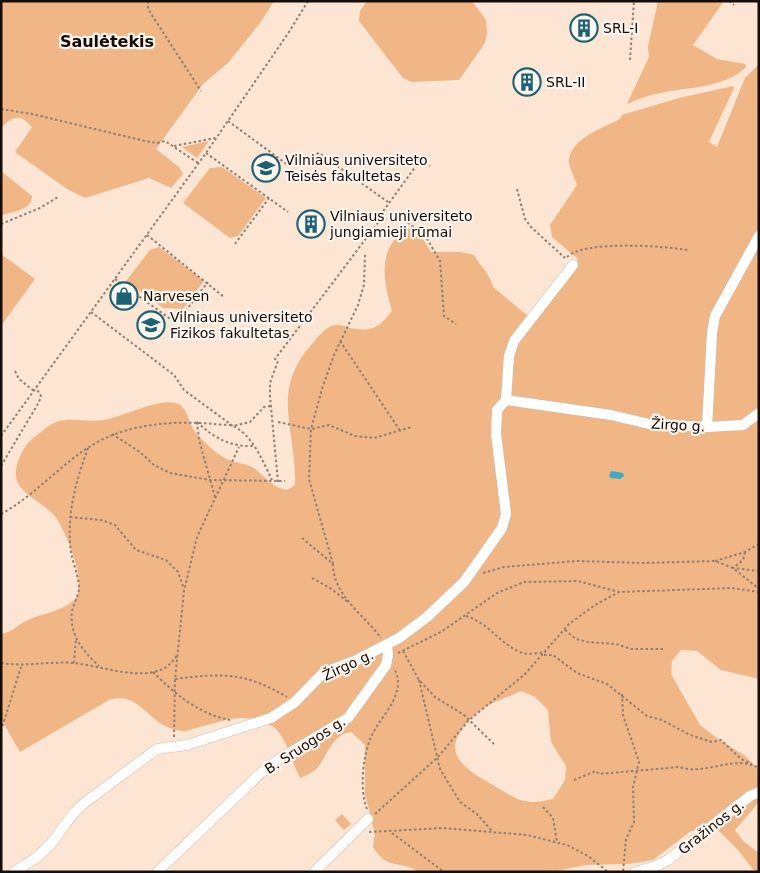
<svg xmlns="http://www.w3.org/2000/svg" width="760" height="873" font-family="'DejaVu Sans',sans-serif">
<style>
.green{fill:#f1b685;fill-rule:evenodd}
.water{fill:#3faac1}
.lines{fill:none;stroke-linecap:round;stroke-linejoin:round}
.street-casing{stroke:#d3bdac;stroke-width:11}
.path{stroke:#8f7f73;stroke-width:2;stroke-dasharray:2.5 2.5;stroke-linecap:butt}
.street{stroke:#fff;stroke-width:10}
.labels{text-anchor:middle;stroke-width:4.5;stroke-linejoin:round;paint-order:stroke}
.poi-label{font-size:14px;fill:#150d08;stroke:#fef5ee;text-anchor:start}
.street-label{font-size:14px;fill:#150d08;stroke:#fef5ee}
.quarter-label{font-size:16px;font-weight:bold;fill:#150d08;stroke:#fef5ee}
</style>
<rect width="100%" height="100%" fill="#fce5d3"/>
<path class="green" d="M1,1H274L260,23L228,63L203,84L156,149L179,167L183,174L171,188L149,178L85,198L67,189L15,152L32,127C20,113 12,116 1,128Z
M367,1H472L486,20L487,32L485,43L459,80L411,82L403,78L359,21L360,11Z
M658,1H724L693,45L717,59L745,64L746,67C725,88 688,87 661,93C649,95 638,99 627,104L649,57L648,47Z
M759,64V679L721,670L697,651L681,650L672,661L671,674L700,725L718,739L744,755L759,770V802L735,830L743,841L759,853V872H755L738,850L717,829L691,831L653,860L628,864L585,865L552,872H418C401,859 388,872 373,847L375,834L365,794V745L351,732C330,735 328,758 315,770C311,773 305,776 300,778C292,763 288,740 274,727C270,725 264,723 260,721C239,713 217,723 196,728C192,729 186,732 182,731C148,728 142,690 109,700L20,752L1,719V634C12,632 15,627 24,622C40,613 61,613 75,599C88,584 65,528 54,515C44,504 27,497 19,485C10,472 22,447 33,438C42,432 53,420 65,420C78,419 90,422 103,420C123,417 157,398 176,403C189,407 188,425 197,434C205,443 217,455 229,460C237,463 247,464 254,468C266,477 272,488 287,490L295,485C297,430 269,392 312,344C318,337 325,327 335,325C340,324 346,327 350,328C372,332 379,328 392,311C383,279 376,245 411,228L421,236L431,252H461L474,255C480,266 491,275 493,287L533,320L578,259L552,237L550,225L577,185C575,178 570,169 569,163C568,139 603,128 620,119L622,115L679,98L733,86L734,88L709,142L717,147L745,78ZM521,691L535,697L548,710L551,742L566,766L565,780L553,799C523,806 518,800 493,785C482,779 459,766 456,753C451,737 470,717 482,709C494,702 508,697 521,691Z
M209,141L197,158L182,147Z
M222,167L266,198L238,236L230,238L183,203L210,168Z
M1,171L32,196C32,211 12,211 1,216Z
M159,247L204,281L183,309L163,308L126,281L150,250Z
M1,254L35,279L1,326Z
M342,814L351,824L344,830L335,820Z"/>
<path class="water" d="M611,471L623,473L624,476L620,479L611,478L609,476Z"/>
<g class="lines">
<g class="street-casing">
<path id="street" d="M506,400L509,356L514,341L573,265
M707,427L712,333L715,316L759,236
M14,872L36,858L51,844L72,815L83,804L157,749L187,745L271,718L295,702L323,673L357,660L399,638L427,617L464,582L502,528L506,514L496,434L497,410L506,400L611,415L649,424L707,427L743,425L759,413
M157,872L261,773L276,761L348,718L386,665L388,655L387,646
M314,872L368,819
M635,872L656,866L668,860L750,796L759,792"/>
</g>
<path class="path" d="M148,1V9L201,91
M729,1L734,5
M630,60L634,1
M1,109L32,114L145,141L157,143L165,141L198,163
M228,121L288,165L319,153L388,202
M174,146L215,138
M206,153L288,212
M517,189L525,219L531,227L565,258
M396,213L426,237L440,261L444,316L456,324
M1,224L40,208L58,197
M147,235L224,297
M235,244L269,198
M567,257C584,240 663,246 688,250
M115,279L169,318L184,313L208,282
M91,312L174,375L184,390L233,426L250,422L264,407L270,406
M340,341L401,432
M15,371L19,379L34,391
M197,422L199,440L215,497
M197,422C214,438 230,447 254,446
M278,422L311,429L329,425L355,436L374,438L412,427
M112,434L140,452L154,465L170,473L210,480L285,481
M1,436L206,153L289,32L308,1
M88,448C76,481 66,515 71,552C73,564 79,577 79,589C78,596 74,604 72,611C69,635 83,651 99,666
M1,466L39,402L41,396L36,388
M278,482L270,396V383L278,361L275,359L380,220L384,210L421,159L430,166
M1,514C34,496 58,467 89,447C125,424 172,420 214,424C219,425 228,424 233,426C253,435 263,462 272,480
M70,517L101,520L115,525L136,550L166,560L178,572L184,589
M302,538L333,564C333,595 364,615 381,638
M745,552L743,560L733,568L759,571
M715,561L745,552L759,544
M333,564L309,479L311,429L322,389L334,355L358,305L364,285L365,255
M483,573L504,567L577,561L643,563L715,561L733,568L759,589
M312,578L330,588L348,602
M466,616C491,624 501,646 523,653C529,655 539,653 546,652
M565,630L576,639L588,642L616,644L631,649H665
M403,651L419,680L435,697L464,715L494,744
M398,653L441,632L497,593L524,582L578,581L619,592L732,588L759,592
M544,655H553L577,673L607,684L647,716L662,720L690,735L712,742L721,740L741,759L752,764
M1,663C27,667 49,661 74,663C99,666 129,677 154,672C166,669 171,664 178,654
M74,663L76,639
M153,672C176,695 199,714 230,720
M175,679C222,673 245,672 287,697
M419,680L440,769L460,802L477,814L493,832
M622,694L623,715L639,762L633,787L634,822L626,839L623,872
M1,731L21,667
M174,737L175,679L184,591L197,537L239,447
M574,780L596,771L599,774L679,767C706,776 734,754 759,768
M543,807L553,818L557,842
M367,809C359,789 363,756 371,737C381,715 408,694 394,668
M375,814L438,757L468,721L525,674L569,624L595,605L619,592
M369,832L443,828L527,835L567,845L588,856L607,871
M392,833L444,872"/>
<use href="#street" class="street"/>
</g>
<defs>
<g id="building-ring" transform="scale(1.4375)"><circle r="9.5" fill="#fef5ee" stroke="#1b6372" stroke-width="1.5"/><path d="M-4-6H4V6H1V3H-1V6H-4ZM-2.5-4.3h1.7v1.8h-1.7ZM.8-4.3h1.7v1.8H.8ZM-2.5-1h1.7V.8h-1.7ZM.8-1h1.7V.8H.8Z" fill="#1b6372"/></g>
<g id="university-ring" transform="scale(1.4375)"><circle r="9.5" fill="#fef5ee" stroke="#1b6372" stroke-width="1.5"/><path d="M0-5L7-2L0 1L-7-2ZM-4 1L0 2.5L4 1V4Q0 6-4 4Z" fill="#1b6372"/></g>
<g id="shop-ring" transform="scale(1.4375)"><circle r="9.5" fill="#fef5ee" stroke="#1b6372" stroke-width="1.5"/><path d="M-5-2.5h2.3a2.7 3.5 0 0 1 5.4 0H5L5.5 6h-11ZM-1.5-2.5h3a1.5 2.3 0 0 0-3 0Z" fill="#1b6372"/></g>
</defs>
<g fill-rule="evenodd">
<use href="#building-ring" x="584" y="28"/>
<use href="#building-ring" x="527" y="82"/>
<use href="#university-ring" x="266" y="168"/>
<use href="#building-ring" x="311" y="224"/>
<use href="#shop-ring" x="124" y="296"/>
<use href="#university-ring" x="151" y="325"/>
</g>
<g class="labels">
<g class="poi-label">
<text x="603" y="33">SRL-I</text>
<text x="546" y="87">SRL-II</text>
<text x="285" y="165">Vilniaus universiteto<tspan x="285" dy="16">Teisės fakultetas</tspan></text>
<text x="330" y="221">Vilniaus universiteto<tspan x="330" dy="16">jungiamieji rūmai</tspan></text>
<text x="143" y="301">Narvesen</text>
<text x="170" y="322">Vilniaus universiteto<tspan x="170" dy="16">Fizikos fakultetas</tspan></text>
</g>
<g class="street-label">
<text transform="translate(678 425) rotate(3)" y="5">Žirgo g.</text>
<text transform="translate(348 665) rotate(-25)" y="5">Žirgo g.</text>
<text transform="translate(305 745) rotate(-33)" y="5">B. Sruogos g.</text>
<text transform="translate(711 827) rotate(-38)" y="5">Gražinos g.</text>
</g>
<g class="quarter-label">
<text x="107" y="47">Saulėtekis</text>
</g>
</g>
<rect width="760" height="873" fill="none" stroke="#150d08" stroke-width="5"/>
</svg>
